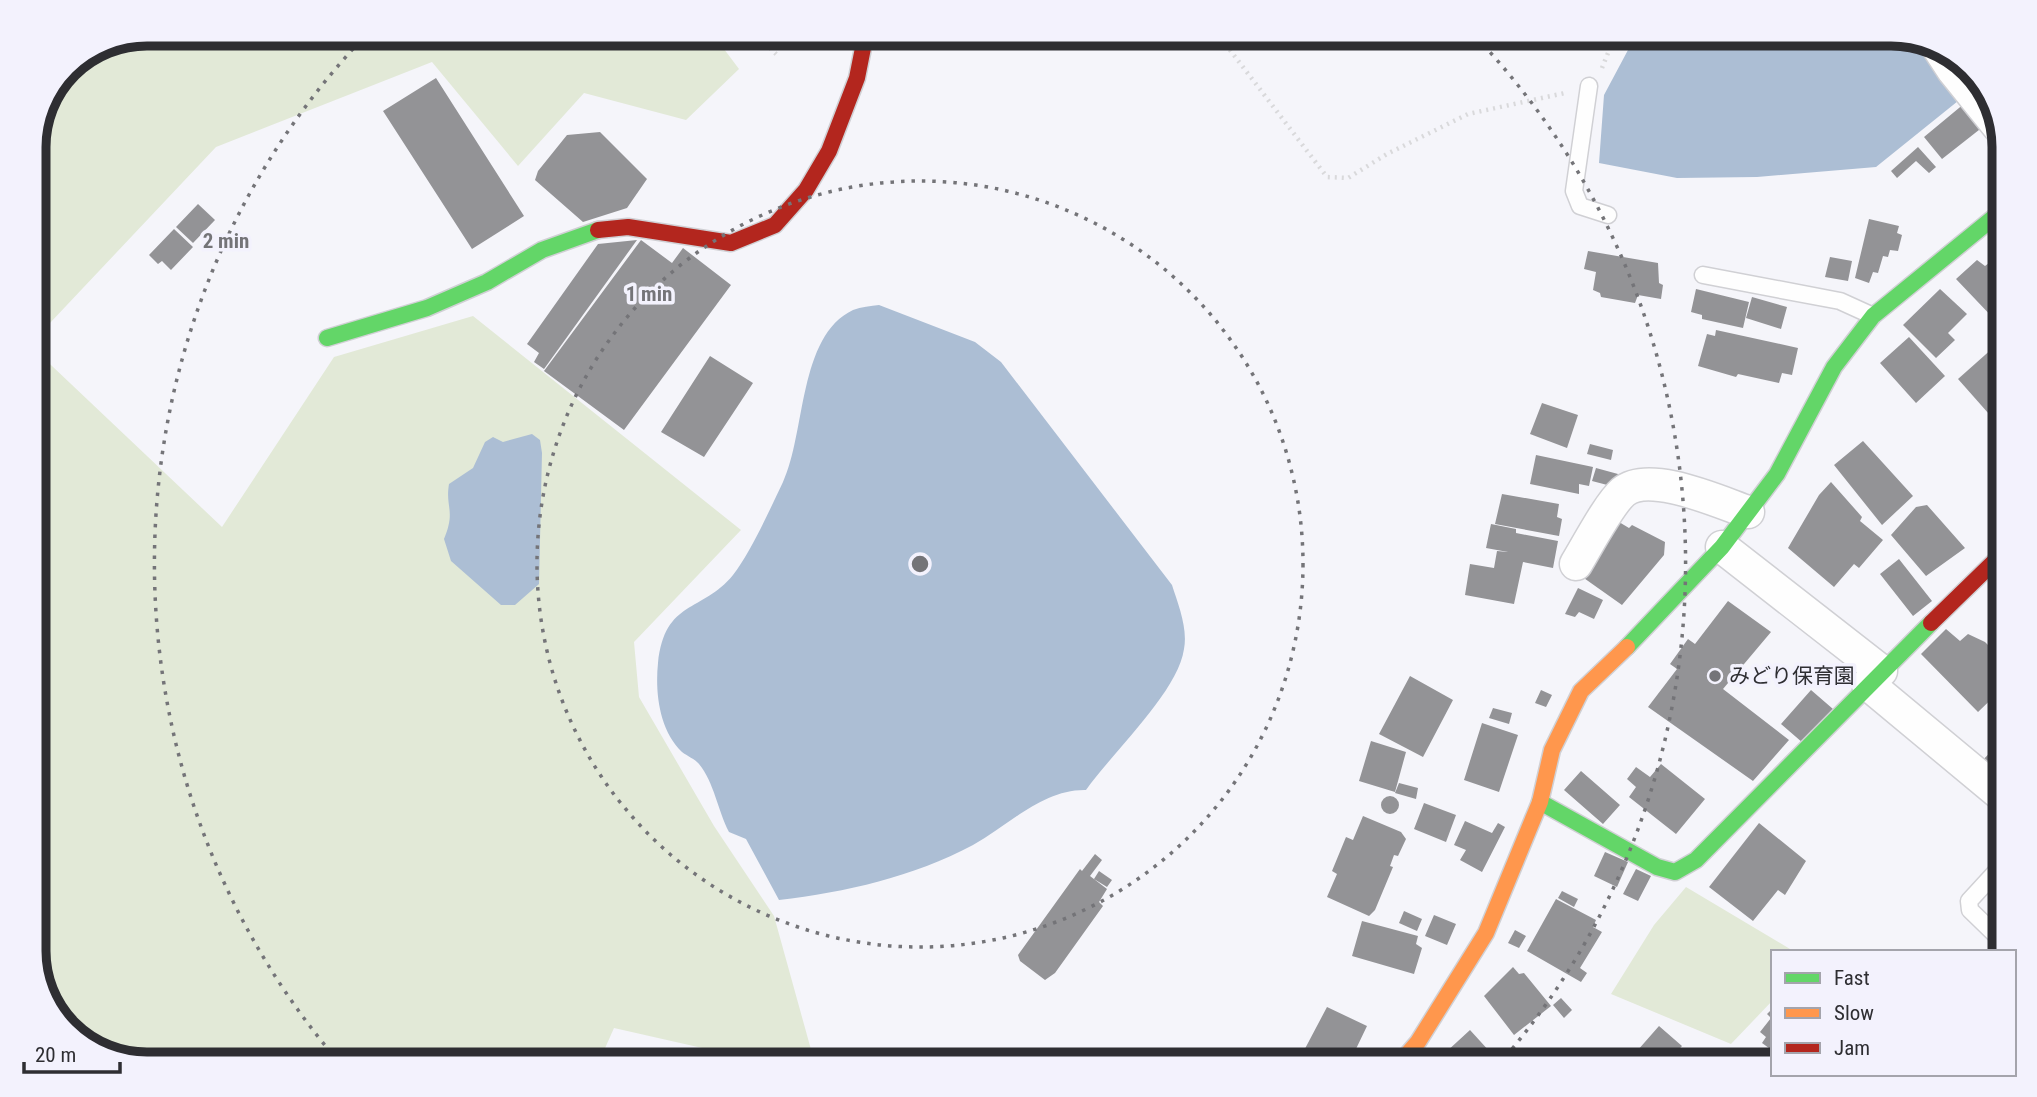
<svg xmlns="http://www.w3.org/2000/svg" width="2037" height="1097" font-family="'Roboto Condensed','Noto Sans JP',sans-serif">
<style>
.green{fill:#e2e9d7}
.water{fill:#acbed4}
.building{fill:#939396}
.lines{fill:none;stroke-linecap:round;stroke-linejoin:round}
.lane-casing{stroke:#d0d0d4;stroke-width:19}
.street-casing{stroke:#d0d0d4;stroke-width:35}
.fast-casing{stroke:#d0d0d4;stroke-width:19}
.slow-casing{stroke:#d0d0d4;stroke-width:19}
.jam-casing{stroke:#d0d0d4;stroke-width:19}
.path{stroke:#d9d9db;stroke-width:4.5;stroke-dasharray:2 5;stroke-linecap:butt}
.lane{stroke:#fefefe;stroke-width:16}
.street{stroke:#fefefe;stroke-width:32}
.fast{stroke:#63d668;stroke-width:16}
.slow{stroke:#ff974d;stroke-width:16}
.jam{stroke:#b3261e;stroke-width:16}
.ring{fill:none;stroke:#747478;stroke-width:3.5;stroke-dasharray:3.5 7}
.poi-dot{fill:#747478;stroke:#f3f2fd;stroke-width:2.5}
.labels{text-anchor:middle;stroke-width:7;stroke-linejoin:round;paint-order:stroke}
.poi-label{font-size:21px;fill:#2e2e32;stroke:#f3f2fd;text-anchor:start}
.rim{fill:none;stroke:#2e2e32;stroke-width:9}
.centre{fill:#747478;stroke:#f3f2fd;stroke-width:3.5}
.ring-label{font-size:21px;text-anchor:middle;font-weight:bold;fill:#747478;stroke:#f3f2fd;stroke-width:7;stroke-linejoin:round;paint-order:stroke}
</style>
<rect width="100%" height="100%" fill="#f5f5fa"/>
<path class="green" d="M146,33H712L739,69L686,120L584,93L518,166L432,62L216,147L33,341V139L67,66Z
M473,316L741,530L634,642L639,697L714,826L774,916L815,1064H773L614,1028L598,1064H146L96,1052L52,1013L34,959L33,348L222,527L334,357Z
M1686,887L1795,952H1773V1000L1731,1044L1611,994L1654,925Z"/>
<path class="water" d="M1644,33H1891L1922,40L1958,101L1876,167L1757,177L1677,178L1599,163L1604,95L1636,35Z
M879,305L975,342L1001,362L1172,585C1178,604 1188,628 1184,649C1178,692 1112,753 1086,790C1043,789 1009,825 973,845C913,877 846,892 779,900L746,839L729,832C718,811 714,782 699,764C695,759 687,756 682,752C659,730 655,692 658,663C665,599 702,613 733,575C751,552 770,509 783,482C806,433 798,336 853,310C861,307 871,306 879,305Z
M532,434L540,440L542,453L539,584L515,605H501L451,561L444,539C456,510 445,508 449,484L473,468L485,442L493,437L503,442Z"/>
<path class="building" d="M436,78L524,216L472,249L383,111Z
M1965,103L1984,126L1942,159L1924,137Z
M600,132L647,179L627,208L583,222L535,180L538,171L567,135Z
M1918,147L1936,167L1929,173L1916,161L1897,178L1891,171Z
M198,204L215,220L193,243L176,227Z
M1869,219L1899,226L1897,233L1902,235L1898,251L1890,250L1888,257L1883,256L1878,273L1873,272L1869,283L1855,278Z
M174,229L193,247L171,270L162,261L158,264L149,255Z
M637,240L544,369L534,362L539,353L527,344L598,244Z
M641,240L672,263L683,248L731,285L624,430L544,371Z
M1588,251L1658,263L1659,283L1663,285L1661,299L1638,295L1635,303L1601,297L1600,293L1593,290L1596,272L1584,269Z
M1830,257L1852,261L1848,281L1825,277Z
M1977,260L1985,266L1989,263L2004,285V314L1996,321L1956,279Z
M1696,289L1749,302L1743,328L1702,319V315L1691,312Z
M1940,289L1967,314L1948,333L1955,340L1936,358L1903,325Z
M1752,297L1787,307L1781,329L1746,318Z
M1716,330L1798,348L1792,375L1782,373L1779,383L1738,374L1736,377L1698,366L1707,334L1715,336Z
M1909,337L1945,376L1916,403L1880,363Z
M1994,347L1999,351L2004,348V431L1958,379Z
M710,356L753,383L704,457L661,432Z
M1542,403L1578,415L1567,448L1530,434Z
M1863,441L1913,496L1882,525L1834,465Z
M1590,444L1613,450L1611,460L1587,454Z
M1536,455L1593,467L1589,486L1579,484V494L1530,484Z
M1596,468L1618,474L1615,487L1592,481Z
M1831,482L1862,517L1860,521L1883,540L1859,568L1854,564L1834,587L1788,548L1819,495Z
M1502,494L1559,504L1557,517L1562,519L1559,536L1495,524Z
M1927,505L1965,548L1926,576L1891,535L1916,507Z
M1619,522L1629,528L1632,525L1665,542L1664,555L1622,605L1581,576Z
M1491,524L1516,529V533L1558,541L1553,568L1523,562L1514,604L1465,595L1470,564L1494,568L1497,551L1508,552L1486,548Z
M1899,559L1932,601L1913,616L1880,574Z
M1578,588L1603,600L1594,619L1579,612L1575,617L1565,614Z
M1728,601L1771,632L1723,689L1789,740L1753,781L1648,707L1677,669L1670,664L1688,639L1695,644Z
M1946,629L1960,641L1968,634L1985,642L2004,661V687L1978,712L1921,654Z
M1410,676L1453,700L1423,757L1379,734Z
M1541,690L1552,695L1546,707L1535,703Z
M1811,690L1833,709L1803,743L1781,724Z
M1493,708L1512,713L1509,724L1489,718Z
M1482,723L1518,735L1499,792L1464,780Z
M2004,738L2001,766L2004,770L1997,778L1980,763Z
M1371,741L1406,752L1395,792L1359,781Z
M1661,764L1705,799L1676,834L1629,797L1636,787L1627,779L1636,767L1650,777Z
M1581,771L1620,805L1603,824L1564,790Z
M1399,783L1418,788L1416,799L1395,793Z
M1381 805a9 9 0 1 1 18 0a9 9 0 1 1-18 0Z
M1424,803L1456,815L1446,842L1414,829Z
M1363,816L1401,832L1406,839L1398,856L1394,855L1390,866L1393,867L1375,910L1369,916L1327,897L1337,874L1332,871L1346,837L1353,840Z
M1465,821L1492,833L1498,823L1505,827L1482,872L1460,860L1466,850L1454,845Z
M1759,823L1806,861L1785,895L1778,890L1753,921L1709,887Z
M1605,852L1628,862L1617,887L1594,876Z
M1095,854L1102,860L1090,876L1107,889L1099,902L1103,906L1055,973L1045,980L1020,961L1018,955L1080,869L1082,871Z
M1636,869L1651,876L1638,901L1623,894Z
M1099,871L1112,880L1107,887L1094,879Z
M1562,891L1578,899L1574,907L1558,898Z
M2004,893V925L1988,910Z
M1556,899L1596,920L1593,927L1602,932L1580,968L1587,973L1581,982L1527,951Z
M1404,911L1422,919L1417,931L1399,923Z
M1434,915L1456,924L1447,945L1425,936Z
M1362,921L1418,936L1416,944L1422,948L1414,974L1352,956Z
M1515,930L1526,936L1519,948L1508,943Z
M1513,967L1519,974L1524,973L1551,1006L1514,1035L1484,996Z
M1561,998L1572,1010L1564,1018L1553,1005Z
M1327,1007L1367,1026L1355,1051L1362,1056L1358,1064H1303L1299,1060Z
M1773,1008V1051L1762,1043L1766,1037L1760,1032L1771,1018L1767,1014Z
M1659,1026L1682,1046L1666,1064H1636L1630,1059Z
M1470,1030L1501,1064H1433Z
M1709,1048L1728,1064H1695Z"/>
<g class="lines">
<g class="lane-casing">
<path id="lane" d="M1589,86L1574,191L1580,206L1608,215
M1703,275L1840,301L1873,316
M2004,863L1969,901L1970,910L2004,943"/>
</g>
<g class="street-casing">
<path id="street" d="M1936,44L1953,70L1999,127
M1722,547L1881,671
M1576,564C1587,546 1609,504 1623,492C1649,470 1719,502 1748,512
M1868,684L2004,797"/>
</g>
<g class="fast-casing">
<path id="fast" d="M327,338L427,308L487,282L542,250L598,230
M1627,647L1722,547L1777,474L1834,367L1873,316L2004,209
M1540,802L1657,867L1675,872L1696,860L1931,623"/>
</g>
<g class="slow-casing">
<path id="slow" d="M1399,1064L1418,1042L1486,933L1540,802L1552,750L1581,691L1627,647"/>
</g>
<g class="jam-casing">
<path id="jam" d="M598,230L628,227L731,243L775,225L806,190L829,151L857,78L866,33
M1931,623L2004,552"/>
</g>
<path class="path" d="M755,33L778,56
M1217,33L1327,177L1348,178L1387,154L1468,114L1565,93
M1602,68L1616,33"/>
<use href="#lane" class="lane"/>
<use href="#street" class="street"/>
<use href="#fast" class="fast"/>
<use href="#slow" class="slow"/>
<use href="#jam" class="jam"/>
</g>
<g class="ring">
<circle cx="920" cy="564" r="383"/>
<path d="M338 1061A766 766 0 0 1 364 37M1476 37A766 766 0 0 1 1502 1061"/>
</g>
<circle class="poi-dot" cx="1715" cy="676" r="7"/>
<g class="labels">
<g class="poi-label">
<text x="1729" y="683">みどり保育園</text>
</g>
</g>
<path d="M0 0H2037V1097H0ZM147 46H1891A101 101 0 0 1 1992 147V951A101 101 0 0 1 1891 1052H147A101 101 0 0 1 46 951V147A101 101 0 0 1 147 46Z" fill="#f3f2fd" fill-rule="evenodd"/>
<path class="rim" d="M147 46H1891A101 101 0 0 1 1992 147V951A101 101 0 0 1 1891 1052H147A101 101 0 0 1 46 951V147A101 101 0 0 1 147 46Z"/>
<circle cx="920" cy="564" r="10" class="centre"/>
<g class="ring-label">
<text x="226" y="248">2 min</text>
<text x="649" y="301">1 min</text>
</g>
<rect x="1771" y="950" width="245" height="126" fill="#f3f2fd" stroke="#a4a4ac" stroke-width="2"/>
<rect x="1785" y="973" width="35" height="10" fill="#63d668" stroke="#a4a4ac" stroke-width="2"/>
<text x="1834" y="985" font-size="21" fill="#2e2e32">Fast</text>
<rect x="1785" y="1008" width="35" height="10" fill="#ff974d" stroke="#a4a4ac" stroke-width="2"/>
<text x="1834" y="1020" font-size="21" fill="#2e2e32">Slow</text>
<rect x="1785" y="1043" width="35" height="10" fill="#b3261e" stroke="#a4a4ac" stroke-width="2"/>
<text x="1834" y="1055" font-size="21" fill="#2e2e32">Jam</text>
<path d="M24 1062v10h96v-10" fill="none" stroke="#2e2e32" stroke-width="3.5"/>
<text x="35" y="1062" font-size="21" fill="#2e2e32" stroke="#f3f2fd" stroke-width="5" paint-order="stroke">20 m</text>
</svg>
